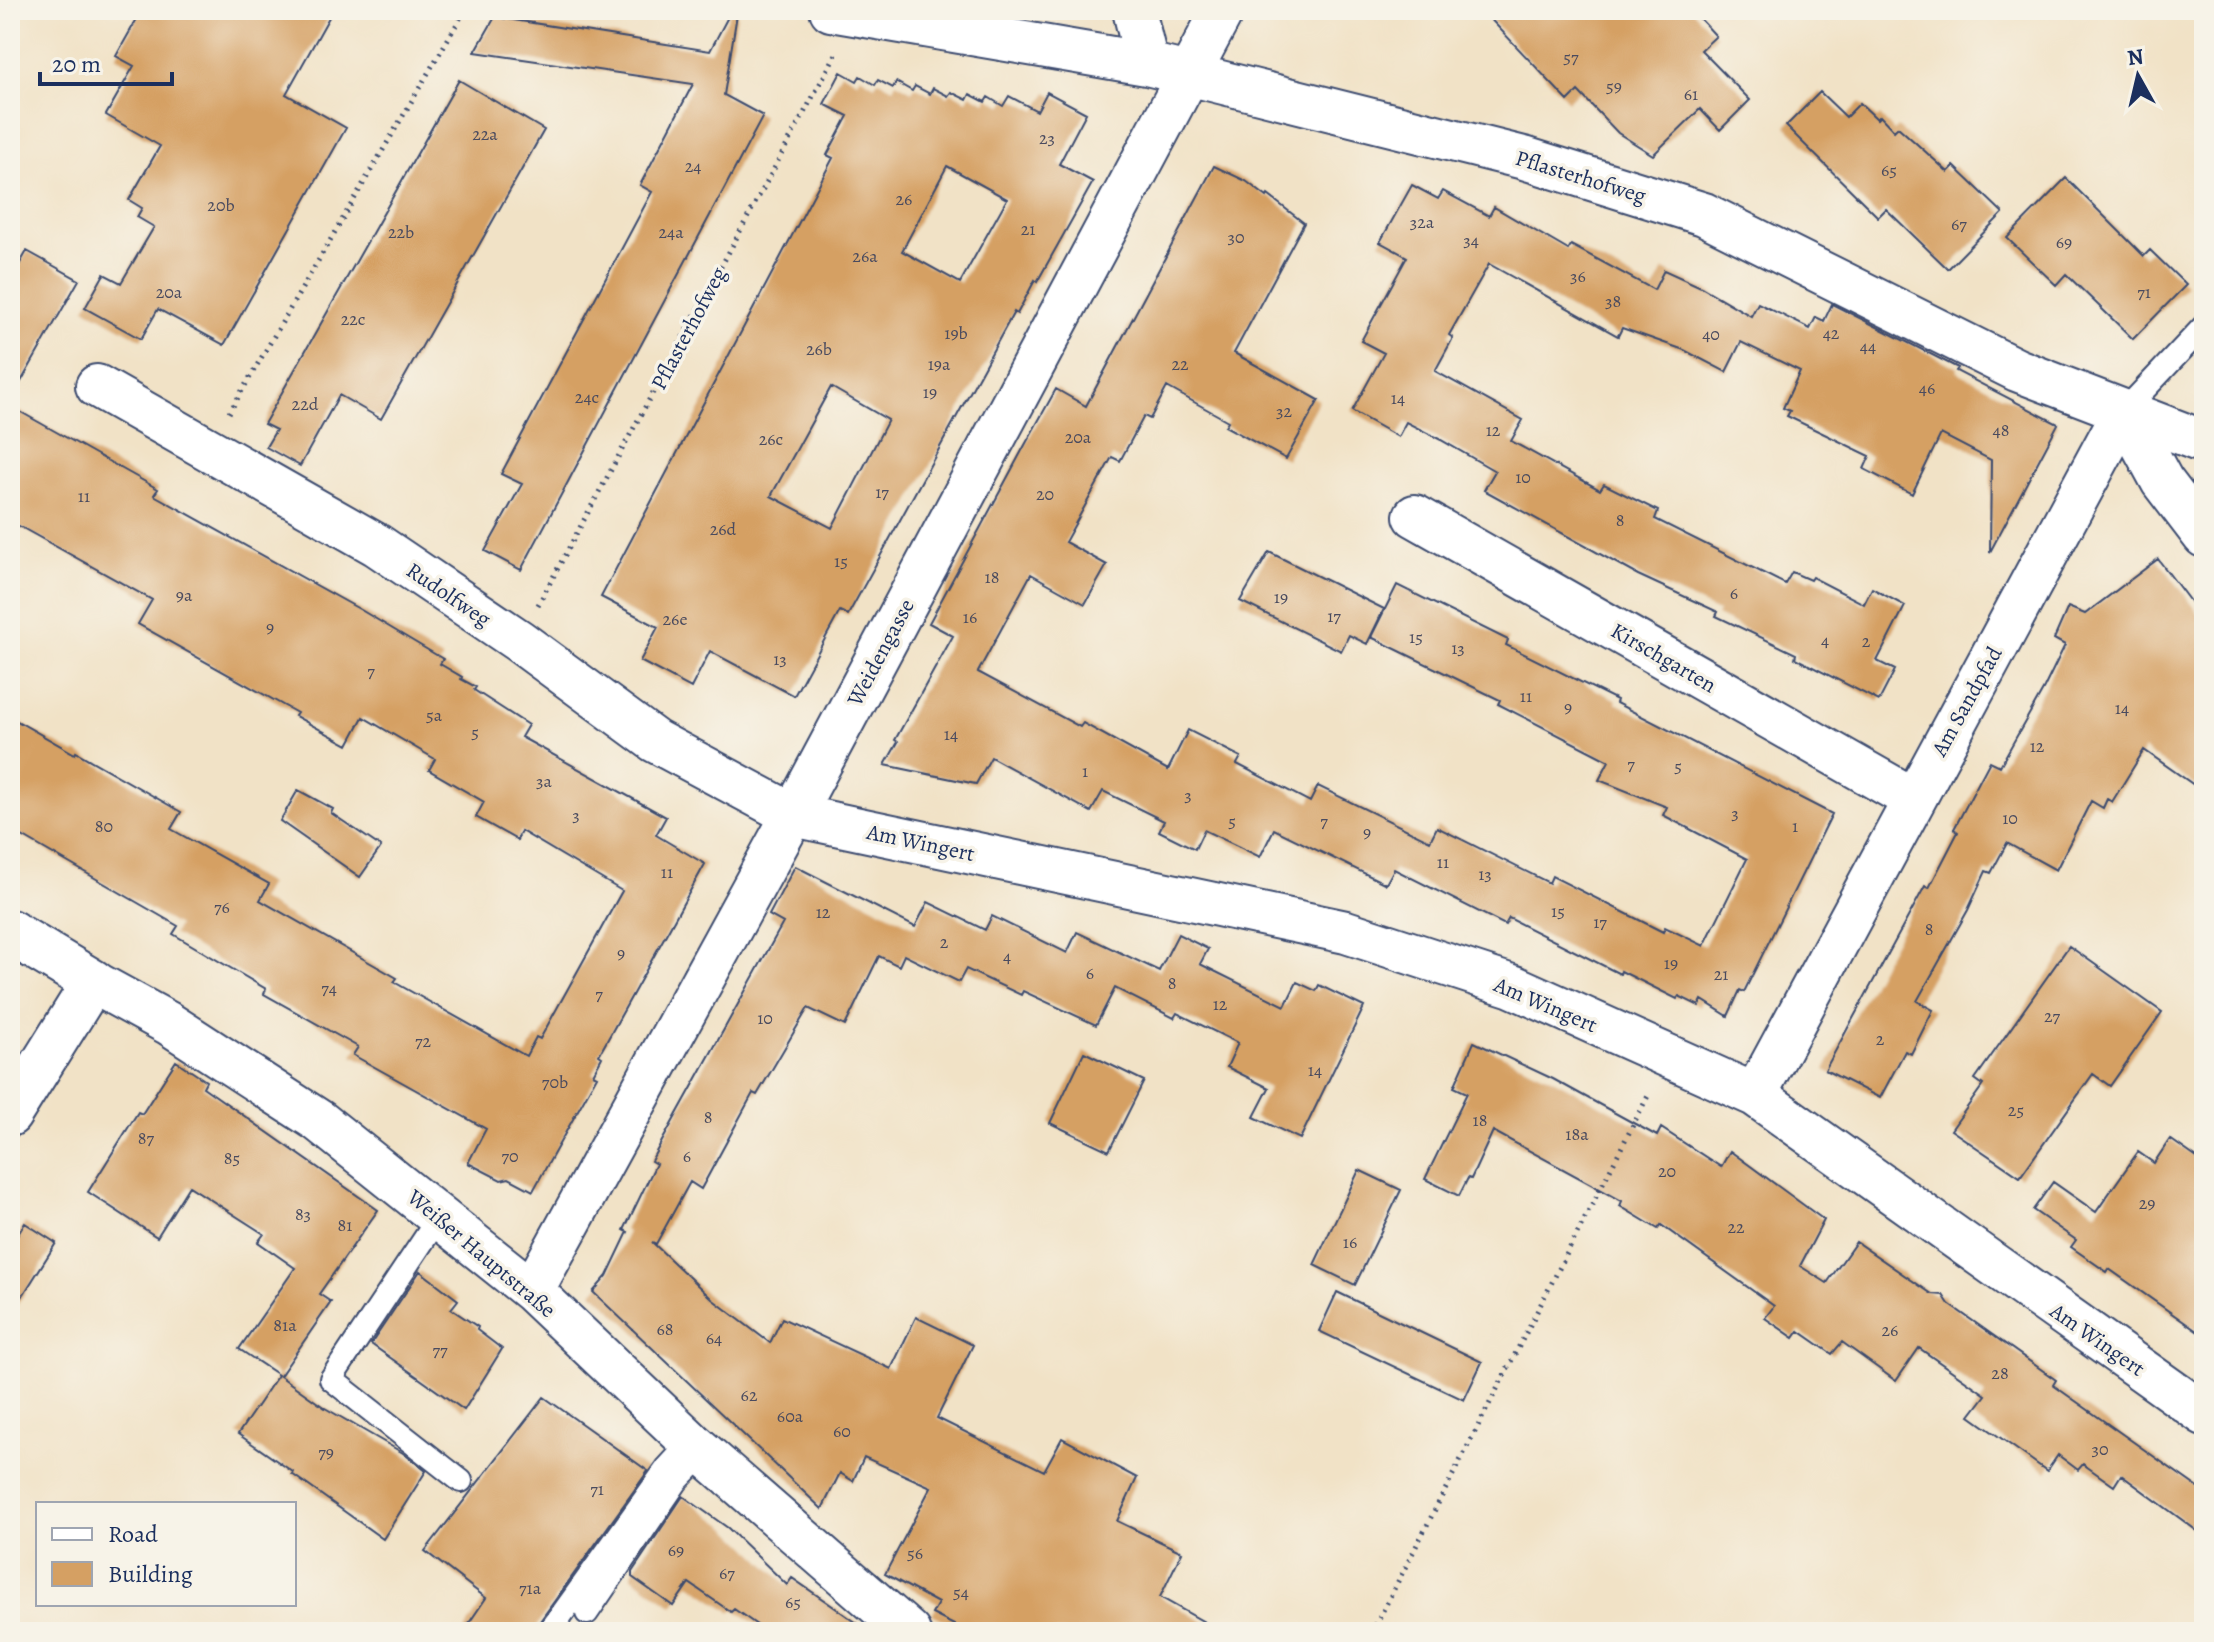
<svg xmlns="http://www.w3.org/2000/svg" width="2214" height="1642" font-family="Alegreya,serif">
<style>
.building{fill:#d5a063;fill-rule:evenodd}
.lines{fill:none;stroke-linecap:round;stroke-linejoin:round}
.service-casing{stroke:#3b4a6e;stroke-width:26}
.minor-casing{stroke:#3b4a6e;stroke-width:46}
.tertiary-casing{stroke:#3b4a6e;stroke-width:48}
.path{stroke:#3b4a6e;stroke-width:5;stroke-dasharray:2 6;stroke-linecap:butt}
.service{stroke:#fff;stroke-width:22}
.minor{stroke:#fff;stroke-width:42}
.tertiary{stroke:#fff;stroke-width:44}
.labels{text-anchor:middle;stroke-width:7;stroke-linejoin:round;paint-order:stroke}
.number-label{font-size:18px;fill:#4a4b5f}
.street-label{font-size:22px;fill:#1b2f5e;stroke:#f7f3e8}
</style>
<rect width="100%" height="100%" fill="#f7f3e8"/>
<filter id="ink" filterUnits="userSpaceOnUse"><feTurbulence type="fractalNoise" baseFrequency=".0125" numOctaves="2"/><feDisplacementMap in="SourceGraphic" scale="16" xChannelSelector="R" yChannelSelector="G"/><feConvolveMatrix kernelMatrix="1 2 1 2 8 2 1 2 1" color-interpolation-filters="sRGB"/></filter>
<filter id="wash" filterUnits="userSpaceOnUse"><feTurbulence type="fractalNoise" baseFrequency=".006" numOctaves="4" result="noise"/><feDisplacementMap in="SourceGraphic" scale="32" xChannelSelector="R" yChannelSelector="G"/><feGaussianBlur stdDeviation="1.8" result="paint"/><feColorMatrix in="noise" values="0 0 0 0 0 0 0 0 0 0 0 0 0 0 0 0 0 1.4 0 .05"/><feComposite in="paint" operator="in"/></filter>
<g filter="url(#wash)">
<rect width="100%" height="100%" fill="#f1e2c6"/>
<g id="blocks">
<path class="building" d="M142,10H333L286,94L346,128L224,345L158,309L141,339L85,308L104,274L121,283L154,227L137,217L142,208L129,200L160,146L106,115L134,66L116,56Z
M1482,10H1692L1716,36L1701,50L1750,100L1720,130L1700,109L1653,155L1618,133L1578,91L1568,101Z
M731,11L737,14L724,95L763,116L521,570L485,551L522,484L501,474L652,192L640,185L693,84L475,52L495,17L710,51Z
M841,72L857,81L860,76L875,85L878,80L893,88L896,82L912,91L915,86L930,94L933,88L948,96L951,92L967,100L970,94L985,102L988,97L1003,106L1009,96L1037,111L1047,92L1086,113L1059,164L1093,182L1037,282L1035,280L1017,314L1014,312L848,615L840,611L794,696L710,651L691,688L640,661L658,627L601,597L833,158L827,155L848,116L824,104ZM947,166L1007,199L960,283L902,251ZM831,387L888,420L832,528L771,496Z
M459,80L544,130L381,419L339,395L300,466L266,447L276,430L264,424Z
M1820,92L1846,117L1860,103L1877,119L1880,116L1894,131L1898,127L1948,172L1954,166L2003,213L1948,269L1886,209L1878,217L1786,126Z
M1214,166L1246,181L1267,197L1268,195L1304,223L1234,353L1319,400L1286,459L1225,426L1228,421L1167,387L1150,419L1144,416L1120,461L1112,457L1065,542L1107,565L1085,604L1031,574L978,672L1080,727L1083,723L1168,770L1188,730L1241,757L1237,764L1310,802L1318,786L1430,841L1437,827L1549,883L1552,876L1663,932L1665,927L1704,946L1747,859L1663,815L1667,807L1599,780L1609,761L1498,704L1500,700L1371,637L1397,585L1508,640L1506,645L1617,700L1616,703L1832,814L1744,992L1740,990L1728,1016L1702,1000L1699,1006L1679,996L1677,999L1621,971L1620,974L1509,918L1505,925L1394,869L1386,884L1274,829L1260,857L1204,830L1195,849L1159,831L1164,821L1103,791L1091,812L991,757L976,784L885,765L898,742L895,740L953,636L929,623L1025,445L1056,389L1086,406Z
M2066,178L2144,256L2150,250L2186,285L2133,339L2066,274L2056,285L2007,238Z
M1412,185L1438,199L1443,191L1489,216L1494,207L1568,250L1571,245L1654,290L1664,270L1701,287L1751,316L1758,303L1810,329L1816,317L1824,321L1832,304L1958,368L1956,371L2058,424L1990,552L1991,460L1941,434L1912,494L1864,469L1870,456L1787,416L1790,411L1783,408L1800,371L1741,342L1726,372L1684,350L1622,328L1618,336L1489,264L1449,335L1453,338L1435,371L1523,420L1511,441L1600,490L1604,484L1658,511L1655,519L1785,584L1792,572L1810,580L1812,577L1864,604L1872,588L1905,606L1877,661L1895,670L1879,701L1795,658L1796,654L1716,616L1718,612L1638,575L1484,490L1495,471L1441,440L1406,422L1398,437L1352,411L1384,353L1361,341L1407,257L1380,242Z
M27,251L79,280L10,401V281Z
M10,406L158,489L154,495L361,610L443,659L440,664L462,677L461,679L476,687L474,690L528,725L521,737L666,817L656,835L705,864L599,1055L602,1057L593,1074L597,1076L533,1191L509,1178L501,1180L468,1163L486,1129L353,1055L358,1047L264,994L266,989L173,934L178,926L10,829V717L75,754L76,752L181,812L171,829L269,884L260,900L397,978L394,982L526,1056L536,1037L540,1039L622,891L521,831L517,840L476,817L484,802L429,770L435,759L363,717L348,745L295,716L297,713L138,624L152,600L10,521Z
M1269,552L1384,609L1367,644L1349,635L1341,651L1240,601Z
M2158,559L2204,620V792L2144,750L2112,802L2107,799L2103,808L2091,801L2056,870L2007,843L1991,873L1986,871L1968,910L1917,1001L1933,1010L1911,1054L1905,1051L1880,1098L1825,1070L1925,886L1929,888L1958,832L1954,829L1990,761L2000,766L2044,688L2065,645L2054,639L2068,607L2085,614Z
M298,790L333,809L331,813L381,847L360,877L280,821Z
M795,866L915,927L928,902L985,930L992,916L1067,953L1077,932L1159,971L1178,934L1208,949L1200,964L1285,1006L1297,982L1316,991L1319,985L1364,1007L1300,1139L1254,1117L1269,1088L1227,1067L1238,1043L1177,1013L1174,1018L1115,988L1096,1025L1023,991L1021,995L966,969L959,982L904,955L899,966L879,956L845,1026L808,1008L757,1095L753,1093L701,1189L690,1182L656,1244L652,1242L712,1299L770,1343L782,1318L891,1369L916,1317L973,1345L937,1418L1044,1471L1062,1438L1137,1478L1117,1521L1182,1552L1160,1597L1222,1632H968L932,1614L938,1603L885,1574L931,1487L864,1457L853,1481L840,1473L822,1509L593,1292L607,1276L628,1232L624,1230L656,1164L651,1161L783,923L769,915Z
M2069,946L2162,1012L2110,1086L2093,1074L2020,1177L1951,1130L1983,1085L1975,1079Z
M1474,1042L1553,1079L1657,1136L1661,1128L1721,1167L1730,1151L1824,1220L1800,1266L1827,1283L1856,1242L1932,1294L1943,1295L1949,1304L2056,1380L2053,1385L2204,1492V1536L2121,1475L2114,1486L2083,1464L2078,1470L2058,1455L2047,1471L1970,1416L1986,1395L1919,1348L1896,1381L1842,1342L1832,1354L1799,1331L1794,1338L1765,1318L1774,1306L1661,1225L1658,1229L1620,1206L1622,1201L1493,1131L1471,1179L1468,1178L1459,1196L1425,1179L1467,1093L1454,1087Z
M1084,1052L1144,1081L1109,1151L1050,1123Z
M176,1061L206,1081L203,1087L378,1210L319,1294L331,1302L280,1376L325,1408L403,1453L426,1471L383,1539L292,1474L293,1472L238,1434L278,1375L239,1349L295,1268L258,1242L264,1234L189,1186L157,1237L88,1192L138,1112L142,1114Z
M2170,1139L2204,1163V1336L2109,1269L2107,1272L2071,1247L2076,1240L2033,1210L2053,1182L2096,1212L2138,1152L2154,1163Z
M1359,1170L1401,1190L1355,1285L1314,1265Z
M25,1223L56,1243L10,1316V1247Z
M420,1271L458,1300L451,1309L478,1327L477,1330L502,1349L464,1410L371,1344Z
M1337,1292L1482,1362L1464,1400L1319,1331Z
M544,1397L648,1471L538,1624L535,1632H463L486,1598L425,1551Z
M683,1496L728,1528L787,1585L792,1578L870,1632H767L734,1609L731,1612L689,1583L673,1606L632,1577V1572Z"/>
</g>
</g>
<g filter="url(#ink)">
<use href="#blocks" fill-opacity="0" stroke="#3b4a6e" stroke-width="2"/>
<g class="lines">
<g class="service-casing">
<path id="service" d="M2124,411L2204,326
M439,1217L331,1379L461,1481
M587,1613L677,1481L704,1453
M549,1632L667,1468L691,1442"/>
</g>
<g class="minor-casing">
<path id="minor" d="M831,10L1147,64L1188,74L1524,158L1704,214L2017,370L2204,442
M1134,10L1147,64
M97,386L377,545L519,641L655,741L793,815L1346,932L1512,986L1755,1095L2204,1414
M2124,411L2162,481L2204,536
M1415,516L1913,799
M1755,1095L2124,411
M10,1115L93,982L168,1023L319,1121L532,1291L691,1442L909,1632
M532,1291L793,815L1223,10"/>
</g>
<g class="tertiary-casing">
<path id="tertiary" d="M10,932L93,982"/>
</g>
<path class="path" d="M229,413L465,10
M538,605L836,54
M1372,1632L1650,1092"/>
<use href="#service" class="service"/>
<use href="#minor" class="minor"/>
<use href="#tertiary" class="tertiary"/>
</g>
</g>
<g class="labels">
<g class="number-label">
<text x="1571" y="63">57</text>
<text x="1614" y="92">59</text>
<text x="1691" y="100">61</text>
<text x="485" y="140">22a</text>
<text x="1047" y="144">23</text>
<text x="693" y="172">24</text>
<text x="1889" y="176">65</text>
<text x="904" y="205">26</text>
<text x="221" y="211">20b</text>
<text x="1422" y="228">32a</text>
<text x="1959" y="230">67</text>
<text x="1028" y="235">21</text>
<text x="401" y="238">22b</text>
<text x="671" y="238">24a</text>
<text x="1236" y="243">30</text>
<text x="1471" y="246">34</text>
<text x="2064" y="248">69</text>
<text x="865" y="262">26a</text>
<text x="1578" y="282">36</text>
<text x="169" y="298">20a</text>
<text x="2144" y="298">71</text>
<text x="1613" y="307">38</text>
<text x="353" y="325">22c</text>
<text x="956" y="339">19b</text>
<text x="1831" y="339">42</text>
<text x="1711" y="340">40</text>
<text x="1868" y="352">44</text>
<text x="819" y="355">26b</text>
<text x="939" y="370">19a</text>
<text x="1180" y="370">22</text>
<text x="1927" y="394">46</text>
<text x="930" y="398">19</text>
<text x="587" y="403">24c</text>
<text x="1398" y="404">14</text>
<text x="305" y="410">22d</text>
<text x="1284" y="417">32</text>
<text x="1493" y="436">12</text>
<text x="2001" y="436">48</text>
<text x="1078" y="443">20a</text>
<text x="771" y="445">26c</text>
<text x="1523" y="483">10</text>
<text x="882" y="498">17</text>
<text x="1045" y="500">20</text>
<text x="84" y="502">11</text>
<text x="1620" y="526">8</text>
<text x="723" y="535">26d</text>
<text x="841" y="567">15</text>
<text x="992" y="583">18</text>
<text x="1734" y="599">6</text>
<text x="184" y="601">9a</text>
<text x="1281" y="603">19</text>
<text x="1334" y="622">17</text>
<text x="970" y="623">16</text>
<text x="675" y="625">26e</text>
<text x="270" y="633">9</text>
<text x="1416" y="643">15</text>
<text x="1825" y="646">4</text>
<text x="1866" y="647">2</text>
<text x="1458" y="654">13</text>
<text x="780" y="665">13</text>
<text x="371" y="677">7</text>
<text x="1526" y="702">11</text>
<text x="1568" y="713">9</text>
<text x="2122" y="714">14</text>
<text x="434" y="721">5a</text>
<text x="475" y="738">5</text>
<text x="951" y="740">14</text>
<text x="2037" y="752">12</text>
<text x="1631" y="770">7</text>
<text x="1678" y="772">5</text>
<text x="1085" y="777">1</text>
<text x="544" y="787">3a</text>
<text x="1188" y="801">3</text>
<text x="1735" y="819">3</text>
<text x="576" y="821">3</text>
<text x="2010" y="824">10</text>
<text x="1232" y="827">5</text>
<text x="1324" y="827">7</text>
<text x="104" y="832">80</text>
<text x="1795" y="832">1</text>
<text x="1367" y="838">9</text>
<text x="1443" y="868">11</text>
<text x="667" y="878">11</text>
<text x="1485" y="880">13</text>
<text x="222" y="913">76</text>
<text x="1558" y="917">15</text>
<text x="823" y="918">12</text>
<text x="1600" y="928">17</text>
<text x="1929" y="935">8</text>
<text x="944" y="948">2</text>
<text x="621" y="959">9</text>
<text x="1007" y="962">4</text>
<text x="1671" y="969">19</text>
<text x="1090" y="979">6</text>
<text x="1721" y="980">21</text>
<text x="1172" y="989">8</text>
<text x="329" y="994">74</text>
<text x="599" y="1000">7</text>
<text x="1220" y="1010">12</text>
<text x="2052" y="1022">27</text>
<text x="765" y="1024">10</text>
<text x="1880" y="1045">2</text>
<text x="423" y="1047">72</text>
<text x="1315" y="1076">14</text>
<text x="555" y="1088">70b</text>
<text x="2016" y="1116">25</text>
<text x="708" y="1123">8</text>
<text x="1480" y="1126">18</text>
<text x="1577" y="1140">18a</text>
<text x="146" y="1144">87</text>
<text x="510" y="1162">70</text>
<text x="687" y="1162">6</text>
<text x="232" y="1164">85</text>
<text x="1667" y="1177">20</text>
<text x="2147" y="1209">29</text>
<text x="303" y="1220">83</text>
<text x="345" y="1231">81</text>
<text x="1736" y="1233">22</text>
<text x="1350" y="1248">16</text>
<text x="285" y="1331">81a</text>
<text x="665" y="1335">68</text>
<text x="1890" y="1336">26</text>
<text x="714" y="1344">64</text>
<text x="440" y="1356">77</text>
<text x="2000" y="1379">28</text>
<text x="749" y="1401">62</text>
<text x="790" y="1422">60a</text>
<text x="842" y="1437">60</text>
<text x="2100" y="1455">30</text>
<text x="326" y="1458">79</text>
<text x="597" y="1495">71</text>
<text x="676" y="1556">69</text>
<text x="915" y="1559">56</text>
<text x="727" y="1579">67</text>
<text x="530" y="1594">71a</text>
<text x="961" y="1598">54</text>
<text x="793" y="1608">65</text>
</g>
<g class="street-label">
<text transform="translate(1581 176) rotate(17)" y="8">Pflasterhofweg</text>
<text transform="translate(688 328) rotate(-62)" y="8">Pflasterhofweg</text>
<text transform="translate(449 594) rotate(34)" y="8">Rudolfweg</text>
<text transform="translate(880 652) rotate(-62)" y="8">Weidengasse</text>
<text transform="translate(1664 657) rotate(30)" y="8">Kirschgarten</text>
<text transform="translate(1966 701) rotate(-61)" y="8">Am Sandpfad</text>
<text transform="translate(921 842) rotate(12)" y="8">Am Wingert</text>
<text transform="translate(1546 1004) rotate(23)" y="8">Am Wingert</text>
<text transform="translate(482 1253) rotate(40)" y="8">Weißer Hauptstraße</text>
<text transform="translate(2098 1339) rotate(35)" y="8">Am Wingert</text>
</g>
</g>
<rect width="2214" height="1642" fill="none" stroke="#f7f3e8" stroke-width="40"/>
<rect x="36" y="1502" width="260" height="104" fill="#f7f3e8" stroke="#9fa5b1" stroke-width="2"/>
<rect x="52" y="1528" width="40" height="12" fill="#ffffff" stroke="#9fa5b1" stroke-width="2"/>
<text x="108" y="1542" font-size="24" fill="#1b2f5e">Road</text>
<rect x="52" y="1562" width="40" height="24" fill="#d5a063" stroke="#9fa5b1" stroke-width="2"/>
<text x="108" y="1582" font-size="24" fill="#1b2f5e">Building</text>
<g transform="translate(2138 76) rotate(352)" stroke="#f7f3e8" stroke-width="6" paint-order="stroke">
<path d="M0-6L14 30L0 20L-14 30Z" fill="#1b2f5e"/>
<text y="-12" font-size="22" font-weight="bold" text-anchor="middle" fill="#1b2f5e">N</text>
</g>
<path d="M40 72v12h132v-12" fill="none" stroke="#1b2f5e" stroke-width="4"/>
<text x="52" y="72" font-size="24" fill="#1b2f5e" stroke="#f7f3e8" stroke-width="6" paint-order="stroke">20 m</text>
</svg>
